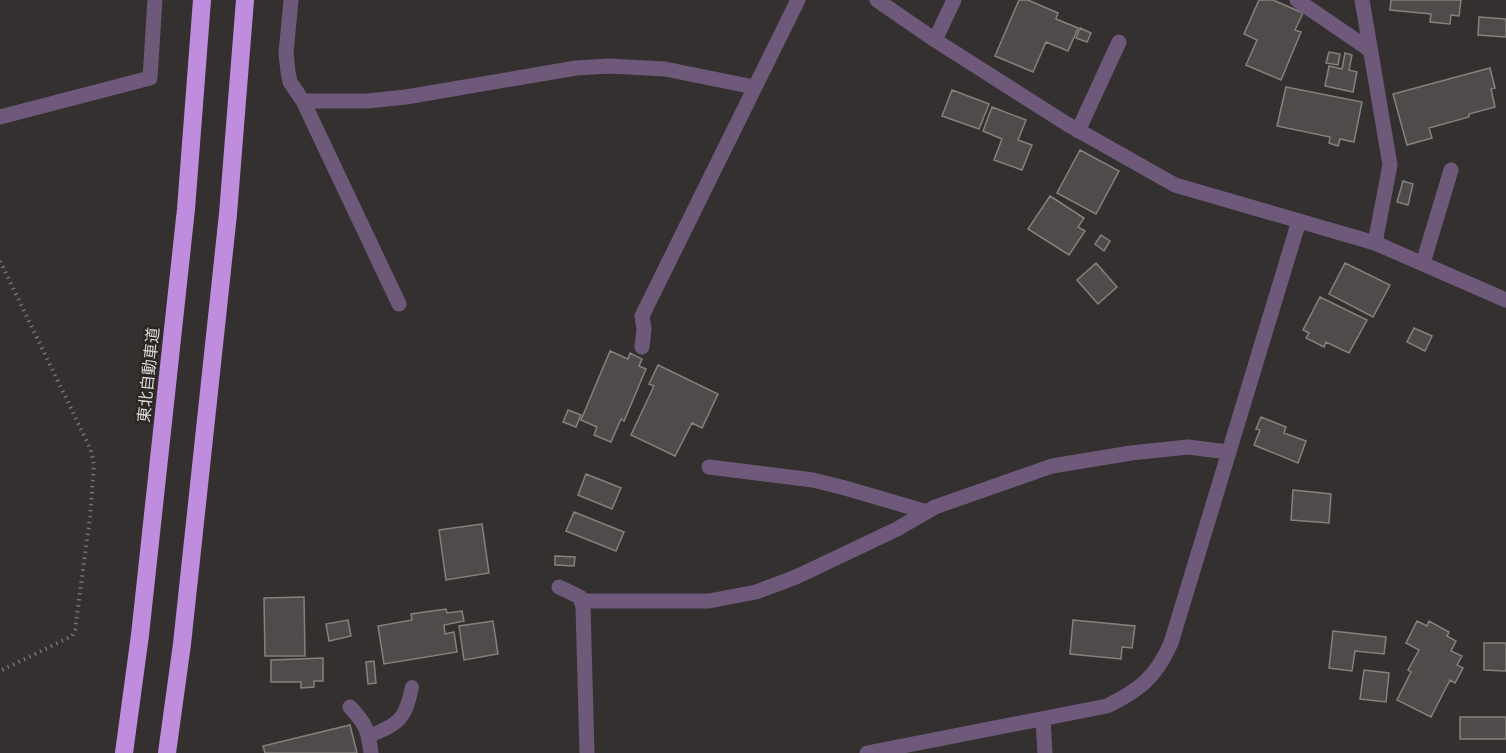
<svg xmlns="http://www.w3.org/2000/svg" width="1506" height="753" font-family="Figtree,'Noto Sans JP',sans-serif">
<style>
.building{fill:#4f4b4a;stroke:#85817f;stroke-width:1.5}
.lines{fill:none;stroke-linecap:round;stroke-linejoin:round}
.path{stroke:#757271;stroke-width:4;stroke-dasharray:1.5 4.5;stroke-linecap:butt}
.service{stroke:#6e597a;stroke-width:14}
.minor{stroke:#6e597a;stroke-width:15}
.tertiary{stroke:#6e597a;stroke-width:15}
.motorway{stroke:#c08dde;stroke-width:18}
.labels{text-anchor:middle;stroke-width:5;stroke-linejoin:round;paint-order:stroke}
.street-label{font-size:16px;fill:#dcdad9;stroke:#2a2725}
</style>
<rect width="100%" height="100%" fill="#34302f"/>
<path class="building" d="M1019,0H1028L1058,13L1056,19L1078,28L1068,51L1046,42L1033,72L995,56Z
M1259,0H1273L1303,13L1295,30L1301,32L1281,80L1246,65L1257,40L1244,34Z
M1391,0H1461L1459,16L1451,15L1450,24L1430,22L1431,14L1390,10Z
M1479,17L1506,19V37L1478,35Z
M1080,28L1091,33L1087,42L1076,38Z
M1329,52L1340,54L1338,65L1326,63Z
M1345,53L1352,55L1349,70L1357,72L1353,92L1325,86L1329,66L1342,69Z
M1490,68L1495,88L1491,89L1495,107L1469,114V117L1429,128L1432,138L1407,145L1393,94Z
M1286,87L1362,102L1354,142L1340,139L1338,146L1329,143L1330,137L1277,126Z
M952,90L989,104L979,129L942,116Z
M992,107L1026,120L1018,140L1032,145L1022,170L994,160L1002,139L983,131Z
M1080,150L1119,171L1096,214L1057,193Z
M1403,181L1413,184L1408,205L1397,202Z
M1050,196L1084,218L1078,227L1085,231L1069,255L1028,229Z
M1101,235L1110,241L1104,251L1095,244Z
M1096,263L1117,287L1098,304L1077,280Z
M1345,263L1390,285L1373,317L1329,294Z
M1320,297L1367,320L1349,353L1326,342L1324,347L1306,338L1309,333L1303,330Z
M1414,328L1432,336L1425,351L1407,342Z
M610,351L628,359L630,353L642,359L639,366L646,369L624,421L621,419L611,442L594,435L597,427L581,420Z
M658,365L718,394L702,428L692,423L675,456L631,435L654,386L649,384Z
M568,410L581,415L576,427L563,422Z
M1261,417L1286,427L1284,433L1306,441L1298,463L1254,445L1260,430L1256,429Z
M586,474L621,488L612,509L578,495Z
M1293,490L1331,494L1329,523L1291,520Z
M574,512L624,532L616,551L566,531Z
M482,524L489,573L446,580L439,530Z
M555,556L575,557L574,566L555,565Z
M304,597L305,656H265L264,598Z
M446,609L447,613L462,611L464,621L444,625L445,634L454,632L457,652L384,664L378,626L412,620L411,614Z
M348,620L351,636L329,641L326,624Z
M1073,620L1135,626L1132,648L1122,647L1121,659L1070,654Z
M493,621L498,654L464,660L459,626Z
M1417,621L1427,626L1429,621L1449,632L1447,636L1456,641L1451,651L1462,656L1457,665L1463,668L1455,683L1450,680L1431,717L1397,700L1411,672L1408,670L1419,650L1406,643Z
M1333,631L1386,637L1384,654L1355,651L1352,671L1329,668Z
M1484,643H1506V671L1484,670Z
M323,658V681H314V687L301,688V682H271V660Z
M374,661L376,683L368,684L366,662Z
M1364,670L1389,673L1386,702L1360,699Z
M1460,717H1506V739H1460Z
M350,725L357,753H265L263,746Z"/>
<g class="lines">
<path class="path" d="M0,261L91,450L94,465L90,517L75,630L72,636L0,671"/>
<path class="service" d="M369,736C400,723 405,720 412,687"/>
<path class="minor" d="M291,0L286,53L288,72L290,82L303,101L399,304
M1297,0L1370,50
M1362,0L1390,165L1375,243
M935,40L954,0
M303,101H368L406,97L576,68L609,66L665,69L754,87
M0,117L150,78L155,0
M1078,131L1119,42
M1423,263L1451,170
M642,347L644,329L642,316L798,0
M709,467L813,480L845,488L927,512
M559,587L580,597L583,607L587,753
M581,601H709L756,592L796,577L897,529L935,507L1052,466L1131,453L1188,447L1228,452
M350,707C366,724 368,730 371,753
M1043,719L1045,753
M867,753L1107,706C1140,690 1156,677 1171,643L1299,221"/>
<path class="tertiary" d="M877,0L935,40L1067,124L1175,185L1375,243L1506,300"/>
<path class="motorway" d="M124,753L140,635L186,209L202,0
M167,753L182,644L228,214L245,0"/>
</g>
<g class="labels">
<g class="street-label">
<text transform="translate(148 375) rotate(-84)" y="6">東北自動車道</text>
</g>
</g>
</svg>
